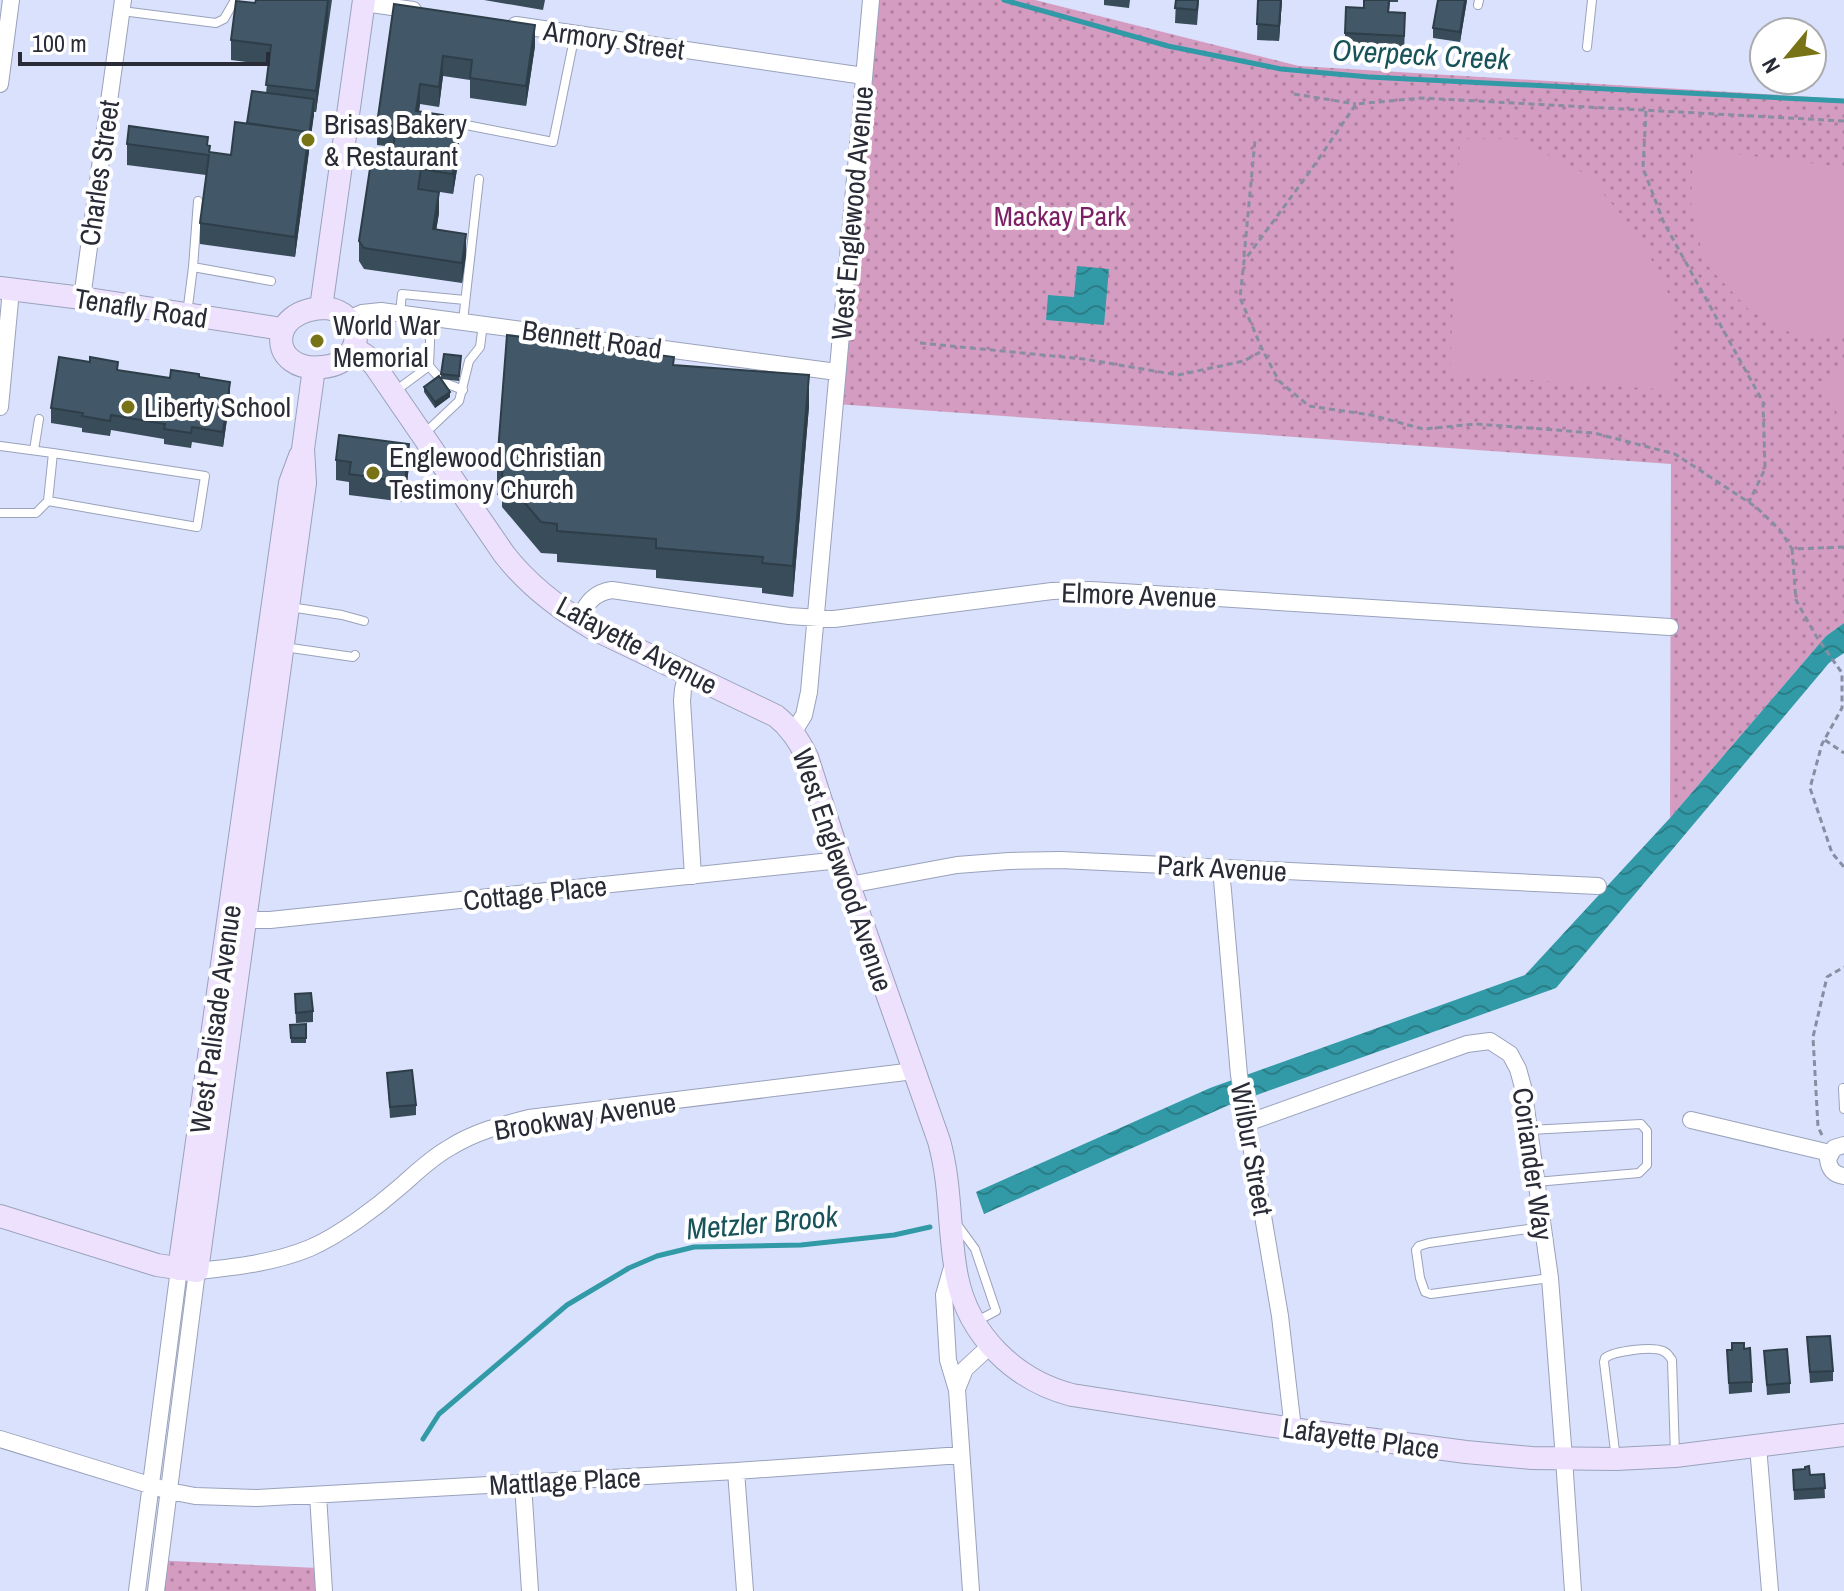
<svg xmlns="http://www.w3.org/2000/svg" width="1844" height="1591" font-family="'Archivo Narrow',sans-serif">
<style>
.park{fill:url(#park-dots)}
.pitch{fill:#d59cc2}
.water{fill:url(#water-waves)}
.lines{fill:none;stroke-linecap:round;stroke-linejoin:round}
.stream{stroke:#319aa6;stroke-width:5}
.lane-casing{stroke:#9aa2bb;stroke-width:10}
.street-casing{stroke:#9aa2bb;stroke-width:18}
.secondary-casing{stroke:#9aa2bb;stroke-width:24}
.path{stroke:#888ea1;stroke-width:3;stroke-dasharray:6 4;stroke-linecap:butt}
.lane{stroke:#fff;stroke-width:8}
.street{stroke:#fff;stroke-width:16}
.secondary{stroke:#eee1fd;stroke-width:22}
.wall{fill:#394c59}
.shaded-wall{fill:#2e3e49}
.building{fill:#425868;stroke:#2e3e49;stroke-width:2}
.poi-dot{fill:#787316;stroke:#fff;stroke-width:3}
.labels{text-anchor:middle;stroke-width:8;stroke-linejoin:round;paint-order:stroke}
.street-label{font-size:28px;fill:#292c37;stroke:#fff}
.poi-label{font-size:28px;fill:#292c37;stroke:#fff;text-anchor:start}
.park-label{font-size:28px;fill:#7c1f65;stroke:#fff}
.water-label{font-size:30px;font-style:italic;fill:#19535a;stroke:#fff}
</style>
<defs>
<pattern id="park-dots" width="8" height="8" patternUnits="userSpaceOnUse" patternTransform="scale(2)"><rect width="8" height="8" fill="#d59cc2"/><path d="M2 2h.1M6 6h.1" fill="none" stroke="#ad7f9e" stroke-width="1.8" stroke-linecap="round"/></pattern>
<pattern id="water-waves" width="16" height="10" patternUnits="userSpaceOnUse" patternTransform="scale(2)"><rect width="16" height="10" fill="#319aa6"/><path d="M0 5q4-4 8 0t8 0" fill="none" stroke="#2a7e88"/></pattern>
</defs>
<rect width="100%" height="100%" fill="#d9e1fc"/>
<path class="park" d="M877,0H1035L1299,66L1844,99V623L1826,636L1670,818L1671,464L836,404Z
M152,1560L318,1568L319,1591H148Z"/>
<path class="pitch" d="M1460,139H1517L1586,174L1639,235L1671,299L1670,390L1450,374Z
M1693,149L1844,167V335L1793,334L1750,311L1705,263L1691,209Z
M1844,367V425L1819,382Z"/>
<path class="water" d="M1077,266L1109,269L1104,325L1046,320L1048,295L1074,297Z
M1844,623V653L1829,663L1556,988L1229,1105L984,1214L976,1192L1210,1088L1525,975L1670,818L1826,636Z"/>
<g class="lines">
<path class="stream" d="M1004,0L1168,46L1281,69L1369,77L1844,101
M423,1439L439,1414L567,1305L629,1268L657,1256L694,1247L801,1245L894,1235L930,1227"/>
<g class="lane-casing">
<path id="lane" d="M1478,5L1479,0
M122,11L216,23L224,19L235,0
M1587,47L1592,0
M451,122L553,142L575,34
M193,267L198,201
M400,313L402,294L465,300
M187,314L193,267L271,281
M463,321L479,179
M429,366L443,382L463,390
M394,392L429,366L431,317
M424,434L459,401L469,361L480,347L483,324
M0,446L53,453L48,501L36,513H0
M34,450L39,419
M48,501L197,527L205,476L53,453
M290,607L342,615L364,621
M284,647L353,657L355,655
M1843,1088L1844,1109
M1530,1130L1641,1124L1647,1131V1165L1639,1173L1536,1182
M956,1223L975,1249L996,1311L975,1322
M1542,1227L1429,1243L1419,1246L1416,1250L1420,1278L1425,1292L1431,1294L1550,1278
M1616,1459L1604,1362L1605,1358C1614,1351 1652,1346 1663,1351C1668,1353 1668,1355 1672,1360L1675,1455"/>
</g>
<g class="street-casing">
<path id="street" d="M364,3L413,10
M516,25L864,76
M0,84L11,0
M82,298L123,0
M348,319L362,313L381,311L837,372
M0,407L11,290
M578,620C587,604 592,593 612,590L789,616L834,619L1052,591L1091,590L1670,627
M687,674L683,689L682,701L693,876
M793,733L804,715L809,692L871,0
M1221,868L1239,1075L1280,1316L1293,1429
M849,885L957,865L1009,861L1061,860L1598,886
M235,920H270L840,860
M1691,1120L1830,1153
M1247,1123L1467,1044L1490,1041L1510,1054L1518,1069L1523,1087L1550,1278L1564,1459L1573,1591
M1844,1145L1834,1148L1828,1159C1829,1169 1834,1175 1844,1176
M953,1264L944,1295L948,1360L957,1390L971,1591
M957,1389L965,1369L991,1345
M0,1439L169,1491L195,1496L257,1498L736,1471L961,1455
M1758,1446L1770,1591
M736,1471L745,1591
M523,1484L530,1591
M318,1495L324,1591
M137,1591L179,1269
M156,1591L197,1271C235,1267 274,1263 310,1248C340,1235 377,1207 401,1186C417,1172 431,1158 449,1148C474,1132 501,1125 529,1118L914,1071"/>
</g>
<g class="secondary-casing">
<path id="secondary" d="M0,288L82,298L282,329
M321,308L364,0
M327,308C338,310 346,314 352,324C358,334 357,344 350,353C344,362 334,366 323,367C269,374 264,308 327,308Z
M354,348L366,356L375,366L504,554C528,585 558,608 592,628L776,716C791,728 799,741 807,757L840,860L939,1141C952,1188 948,1232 957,1277C969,1336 1015,1380 1072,1395L1293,1429L1466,1452L1532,1458L1616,1459L1675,1456L1844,1435
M0,1216L157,1265L197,1271L305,483L303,449L314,368
M179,1269L290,483L300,456"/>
</g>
<path class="path" d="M1294,94L1356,104
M1646,111L1643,168L1664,223L1763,402L1765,469L1749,502
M1844,121L1422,98L1356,104L1311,170L1244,261L1240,298L1263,351L1279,381L1309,406L1371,415L1423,429L1476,424L1594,433L1675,454L1756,507L1780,530L1792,549L1844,547
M1244,257L1255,140
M920,343L1084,359L1178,375L1244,361L1262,351
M1792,549L1796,600L1816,636L1842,673V708L1822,744L1810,788L1832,853L1844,867
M1825,740L1844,753
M1822,1135L1818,1127L1813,1037L1827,977L1844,967"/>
<use href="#lane" class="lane"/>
<use href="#street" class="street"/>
<use href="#secondary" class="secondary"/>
</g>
<path class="wall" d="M255,0H332L316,112H314L295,257L200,244V223L206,175L127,165V144L208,145L210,152L231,155L247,123L266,93L269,65L231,60V40L255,3Z
M484,0H545L543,10Z
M1104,0H1130L1129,8L1104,5Z
M1176,0H1199L1197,25L1175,23Z
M1258,0H1282L1279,41L1257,40Z
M1364,0H1398V2H1390L1389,12L1405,28L1404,51L1345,48V33L1364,8Z
M1467,0L1460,42L1433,38V28Z
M394,4L535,46L526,106L470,98V80L443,76L439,107L420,104L419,111L443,134L459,157L453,194L421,189L439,213L436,230L466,255L462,283L364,269L359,261V241L391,165L394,147L377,145V124Z
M461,362L459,381L441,379L450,397L435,408L424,392V387L441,379V374Z
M674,365L809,406L793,597L762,593V588L656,578V570L557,562V554L541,553L502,507V496L497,495V465Z
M118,370L170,378L199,377L230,398L223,447L192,442L191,448L164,444V439L111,430L110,436L82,432V428L51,423V408Z
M336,460L409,465L405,502L349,495V482L336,480Z
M295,994L313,1011V1022L296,1023Z
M306,1024V1043H291L290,1025Z
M387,1073L416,1105V1115L390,1118Z
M1807,1337L1833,1371V1381L1810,1383Z
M1727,1350L1752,1382V1392L1729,1394Z
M1764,1351L1790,1383V1393L1767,1395Z
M1793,1470L1810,1475L1824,1474L1825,1498L1794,1500Z"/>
<path class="shaded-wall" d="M328,0V18L316,112V91Z
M1281,0H1282L1279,41V26Z
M1465,0H1467L1460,42V32Z
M535,25V46L526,106V86Z
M443,56V76L439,107V87Z
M420,84V104L416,131V111Z
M314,99V115L309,150V135Z
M309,132V152L295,257V237Z
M459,136V157L453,194V174Z
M439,192V213L433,250V229Z
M466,234V255L462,283V263Z
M809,375V406L793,597V566Z
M230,382V398L223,447V432Z
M450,392V397L435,408V402Z
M409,444V465L405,502V482Z"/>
<path class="building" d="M256,0H328L316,91L266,85L271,45L231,40L236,1L255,3Z
M1176,0H1198L1197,10L1175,8Z
M1258,0H1281L1279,26L1257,24Z
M1364,0H1389L1388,12L1405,13L1404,36L1345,33L1346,7L1364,8Z
M1438,0H1465L1460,32L1433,28Z
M394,4L535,25L526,86L470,78L472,60L443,56L439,87L420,84L416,111L443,115L440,134L459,136L453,174L421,169L418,189L439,192L433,229L466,234L462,263L364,248L359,241L371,162L391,165L396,127L377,124Z
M252,91L314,99L309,135V132L247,123Z
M235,122L309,132L295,237L200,223L209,155L127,144L129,126L208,137L207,145L210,146L209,152L231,155Z
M507,335L674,357L673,365L809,375L793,566L762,563L763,557L656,548V539L557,531V524L541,522L502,476L503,466L497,465Z
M444,354L461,356L459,376L441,374Z
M59,357L90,362V357L118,362L117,370L170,378L171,370L199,374V377L230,382L223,432L192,427L191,433L164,429L165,424L111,415L110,421L82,416L83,413L51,408Z
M439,376L450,392L435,402L424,387Z
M339,435L409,444L405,482L349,474L351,462L336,460Z
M311,993L313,1011L296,1013L295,994Z
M306,1024V1038H291L290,1025Z
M412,1070L416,1105L390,1107L387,1073Z
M1830,1336L1833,1371L1810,1372L1807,1337Z
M1732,1343H1744V1349L1750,1348L1752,1382L1729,1383L1727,1350H1732Z
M1787,1349L1790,1383L1767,1385L1764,1351Z
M1809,1466L1810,1475L1824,1474L1825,1488L1794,1490L1793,1470L1805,1469V1467Z"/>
<g class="poi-dot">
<circle cx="308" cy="140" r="8"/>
<circle cx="317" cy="341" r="8"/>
<circle cx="128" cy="407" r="8"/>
<circle cx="373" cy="473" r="8"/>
</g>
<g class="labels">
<g class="street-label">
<text transform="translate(614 40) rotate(8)" y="10">Armory Street</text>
<text transform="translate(99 173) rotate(-82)" y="10">Charles Street</text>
<text transform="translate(852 213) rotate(-85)" y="10">West Englewood Avenue</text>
<text transform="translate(141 308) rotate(9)" y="10">Tenafly Road</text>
<text transform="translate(592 339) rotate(8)" y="10">Bennett Road</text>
<text transform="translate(1139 595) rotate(2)" y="10">Elmore Avenue</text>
<text transform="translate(637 645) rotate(28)" y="10">Lafayette Avenue</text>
<text transform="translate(1222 868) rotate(3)" y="10">Park Avenue</text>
<text transform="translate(843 870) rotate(71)" y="10">West Englewood Avenue</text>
<text transform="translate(535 893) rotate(-6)" y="10">Cottage Place</text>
<text transform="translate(215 1019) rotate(-82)" y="10">West Palisade Avenue</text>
<text transform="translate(585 1116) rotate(-9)" y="10">Brookway Avenue</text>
<text transform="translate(1252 1149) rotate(80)" y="10">Wilbur Street</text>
<text transform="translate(1533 1164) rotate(82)" y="10">Coriander Way</text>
<text transform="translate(1361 1438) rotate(8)" y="10">Lafayette Place</text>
<text transform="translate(565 1481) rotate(-3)" y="10">Mattlage Place</text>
</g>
<g class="poi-label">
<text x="324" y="134">Brisas Bakery<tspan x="324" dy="32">&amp; Restaurant</tspan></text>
<text x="333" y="335">World War<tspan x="333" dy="32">Memorial</tspan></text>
<text x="144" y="417">Liberty School</text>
<text x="389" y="467">Englewood Christian<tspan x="389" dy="32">Testimony Church</tspan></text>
</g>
<g class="park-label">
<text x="1060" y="226">Mackay Park</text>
</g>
<g class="water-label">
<text transform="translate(1421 55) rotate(3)" y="10">Overpeck Creek</text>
<text transform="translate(762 1223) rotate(-5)" y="10">Metzler Brook</text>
</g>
</g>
<g transform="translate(1788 56) rotate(241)"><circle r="38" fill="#ffffff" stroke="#a9abaf" stroke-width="2"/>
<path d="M0-6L14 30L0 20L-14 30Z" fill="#787316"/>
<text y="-12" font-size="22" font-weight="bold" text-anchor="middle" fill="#292c37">N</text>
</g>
<path d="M20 52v12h248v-12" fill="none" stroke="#292c37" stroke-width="4"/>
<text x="32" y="52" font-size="24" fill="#292c37" stroke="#ffffff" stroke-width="6" paint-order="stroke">100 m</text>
</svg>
